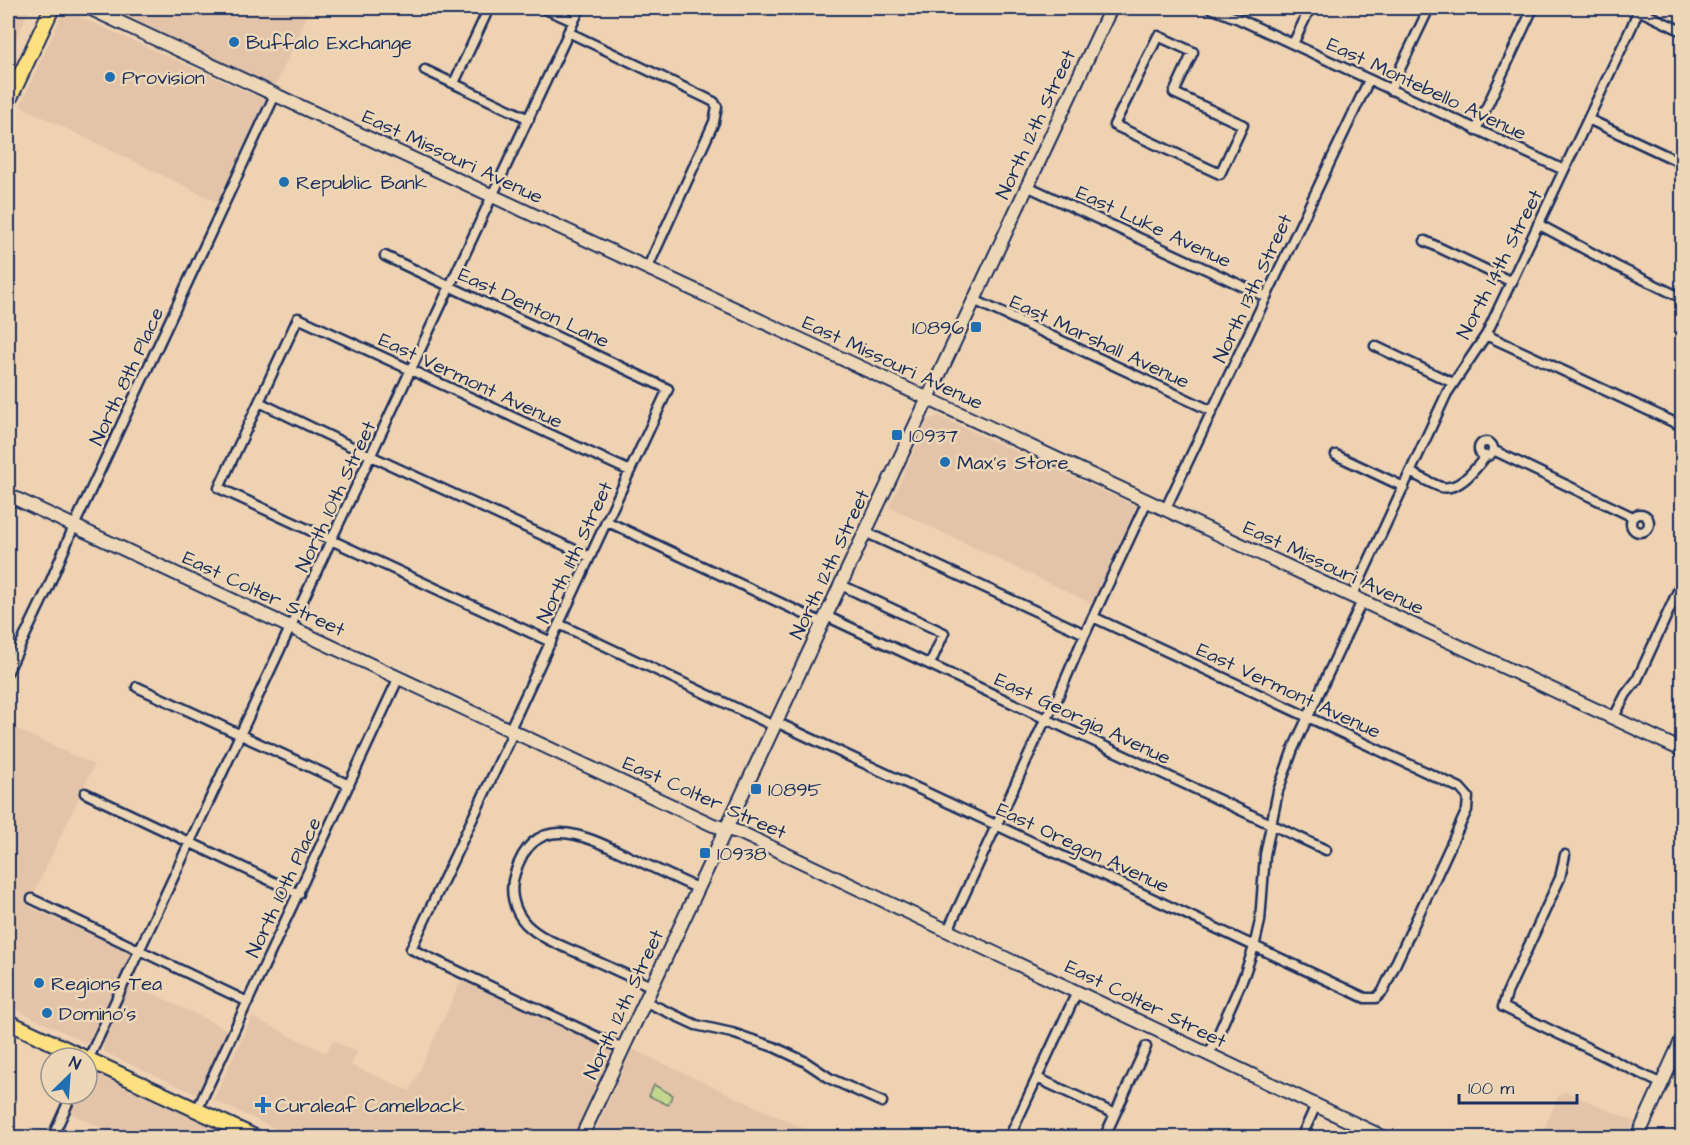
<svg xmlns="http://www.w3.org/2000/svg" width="1690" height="1145" font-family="'Architects Daughter',sans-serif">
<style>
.built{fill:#e3c4a9}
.green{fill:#c2d68c;stroke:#6e8275;stroke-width:1.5}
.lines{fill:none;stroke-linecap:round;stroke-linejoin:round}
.street-casing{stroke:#1b2f5e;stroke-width:13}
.secondary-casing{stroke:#1b2f5e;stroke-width:16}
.primary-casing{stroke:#1b2f5e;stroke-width:18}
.street{stroke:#edd7b6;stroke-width:8}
.secondary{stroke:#edd7b6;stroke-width:12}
.primary{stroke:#fde080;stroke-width:14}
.poi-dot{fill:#1f6fb2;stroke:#edd7b6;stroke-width:2}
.labels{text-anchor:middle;stroke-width:5;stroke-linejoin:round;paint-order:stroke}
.poi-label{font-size:20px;fill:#1b2f5e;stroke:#edd7b6;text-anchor:start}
.street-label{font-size:20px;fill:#1b2f5e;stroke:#edd7b6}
</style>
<rect width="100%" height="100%" fill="#eed2b2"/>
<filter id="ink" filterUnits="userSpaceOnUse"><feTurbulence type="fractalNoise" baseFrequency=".0167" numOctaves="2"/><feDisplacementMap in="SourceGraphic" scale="12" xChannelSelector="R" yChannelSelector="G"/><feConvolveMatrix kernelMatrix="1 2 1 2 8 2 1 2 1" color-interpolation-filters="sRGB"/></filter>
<g filter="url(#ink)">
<path class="built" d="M8,8H30L8,58Z
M111,8H311L275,87Z
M64,10L265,100L217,202L20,106Z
M938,416L1136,506L1093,604L889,507L928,420Z
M8,725L94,765L28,906L131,953L89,1044L8,1006Z
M462,979L609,1047L612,1058L573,1137H294L213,1100L252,1017L326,1053L333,1040L357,1052L351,1065L410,1091Z
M131,983L230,1031L200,1091L196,1094L106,1053L103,1050L102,1045Z
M632,1049L822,1137L592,1138Z
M94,1073L233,1137H121L70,1113L79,1094H87V1078L89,1074Z
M1564,1091L1634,1121L1627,1137H1540L1560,1093L1563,1094Z"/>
<path class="green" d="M654,1085L673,1095L668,1105L649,1096Z"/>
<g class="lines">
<g class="street-casing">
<path id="street" d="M543,8L573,21
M761,8H774
M1210,8L1239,19L1564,170
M1638,10L1682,31
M568,32L706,98L714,102L717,107L714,122L648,267
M1158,36L1193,52L1174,93L1243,125L1220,174L1114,125Z
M1293,44L1310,8
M425,70L529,119
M454,83L489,8
M1390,90L1429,8
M1588,119L1682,163
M1476,130L1533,8
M1027,186L1266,297
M1538,224L1616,266L1682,298
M1425,241L1512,282
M385,256L668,389L510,729L511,737L411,949L623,1049
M974,300L1212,411
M1486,335L1682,426
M1375,346L1453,383
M259,402L371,456L590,557
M1479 449a7 7 0 1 1 14 0a7 7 0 1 1-14 0Z
M1493,450L1633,517
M1336,455L1404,487
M1410,472C1420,477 1431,484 1441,487C1460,491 1475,469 1486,456
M1165,510L1369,80
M1631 523a9 9 0 1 1 18 0a9 9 0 1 1-18 0Z
M606,521L823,623
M865,532L1085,634
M841,585L944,633L930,664
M1352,597L1447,393L1486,335L1632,26L1639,8
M826,616L1326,850
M559,624L774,726
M551,642L219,488L298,318L630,471
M8,671L47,590L74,526L275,95
M137,687L349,785
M1614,717L1626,694L1637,680L1682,582
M776,722L1365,998H1376L1383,991L1467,810L1468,797L1460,788L1093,617
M85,793L299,894
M1565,855L1560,878L1507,993L1503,1007L1662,1084
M32,899L248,1002
M948,930L1046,718L1054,706L1085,634L1147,501
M653,987C628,976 603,964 578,953C560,945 540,938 526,924C513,910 509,890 515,873C535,809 586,836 628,856C652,867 675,878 699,889
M646,1002L696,1025L732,1033L774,1047L804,1061L831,1079L882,1102
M1209,1055L1244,976L1254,947L1260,921L1265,855L1278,791L1293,749L1362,601
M87,1062L580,8
M1037,1078L1115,1114L1104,1138
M197,1110L399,677
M1115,1114L1146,1047
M52,1138L72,1094
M1009,1138L1077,992
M1301,1138L1316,1105"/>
</g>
<g class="secondary-casing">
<path id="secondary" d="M89,8L1682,750
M8,495L713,825L741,833L1385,1138
M581,1138L1111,8
M1637,1138L1682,1039"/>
</g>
<g class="primary-casing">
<path id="primary" d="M8,102L52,8
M8,1022L85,1058
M87,1059L257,1138"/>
</g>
<use href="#street" class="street"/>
<use href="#secondary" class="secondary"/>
<use href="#primary" class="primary"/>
</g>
</g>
<g class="poi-dot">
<circle cx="234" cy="42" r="6"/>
<circle cx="110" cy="77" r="6"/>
<circle cx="284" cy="182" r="6"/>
<rect x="970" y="321" width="12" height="12" rx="3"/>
<rect x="891" y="429" width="12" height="12" rx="3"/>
<circle cx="945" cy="462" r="6"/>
<rect x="750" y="783" width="12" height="12" rx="3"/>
<rect x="699" y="847" width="12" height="12" rx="3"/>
<circle cx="39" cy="983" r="6"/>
<circle cx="47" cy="1013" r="6"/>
<path d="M260 1096h6v6h6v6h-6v6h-6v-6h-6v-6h6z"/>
</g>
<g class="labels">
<g class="poi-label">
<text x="246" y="49">Buffalo Exchange</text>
<text x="122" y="84">Provision</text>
<text x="296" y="189">Republic Bank</text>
<text x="964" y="334" text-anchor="end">10896</text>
<text x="909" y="442">10937</text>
<text x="957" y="469">Max's Store</text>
<text x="768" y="796">10895</text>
<text x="717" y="860">10938</text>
<text x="51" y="990">Regions Tea</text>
<text x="59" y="1020">Domino's</text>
<text x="275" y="1112">Curaleaf Camelback</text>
</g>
<g class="street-label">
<text transform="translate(1427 88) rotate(25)" y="7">East Montebello Avenue</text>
<text transform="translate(1035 124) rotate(-65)" y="7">North 12th Street</text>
<text transform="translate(453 156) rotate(25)" y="7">East Missouri Avenue</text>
<text transform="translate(1154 226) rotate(25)" y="7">East Luke Avenue</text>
<text transform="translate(1499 264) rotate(-63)" y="7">North 14th Street</text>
<text transform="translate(1252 288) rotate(-65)" y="7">North 13th Street</text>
<text transform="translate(534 307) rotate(25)" y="7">East Denton Lane</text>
<text transform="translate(1100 341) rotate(25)" y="7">East Marshall Avenue</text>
<text transform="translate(893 362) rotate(25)" y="7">East Missouri Avenue</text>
<text transform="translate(126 376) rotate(-65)" y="7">North 8th Place</text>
<text transform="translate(471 380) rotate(25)" y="7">East Vermont Avenue</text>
<text transform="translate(335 496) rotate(-65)" y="7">North 10th Street</text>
<text transform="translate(574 552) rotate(-65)" y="7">North 11th Street</text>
<text transform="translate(829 564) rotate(-65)" y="7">North 12th Street</text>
<text transform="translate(1334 567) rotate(25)" y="7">East Missouri Avenue</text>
<text transform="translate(264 593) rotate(25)" y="7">East Colter Street</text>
<text transform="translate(1289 690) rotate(25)" y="7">East Vermont Avenue</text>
<text transform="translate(1083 718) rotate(25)" y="7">East Georgia Avenue</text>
<text transform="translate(705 797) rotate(24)" y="7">East Colter Street</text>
<text transform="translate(1083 847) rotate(25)" y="7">East Oregon Avenue</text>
<text transform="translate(283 887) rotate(-65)" y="7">North 10th Place</text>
<text transform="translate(1146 1003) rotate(26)" y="7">East Colter Street</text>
<text transform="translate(623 1004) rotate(-65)" y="7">North 12th Street</text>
</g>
</g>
<rect width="1690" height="1145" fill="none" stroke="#edd7b6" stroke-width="30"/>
<rect x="15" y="15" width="1660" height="1115" fill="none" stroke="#1b2f5e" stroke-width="2" filter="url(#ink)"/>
<g transform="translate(69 1076) rotate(25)"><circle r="28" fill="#edd7b6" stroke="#999493" stroke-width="1.5"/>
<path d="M0-4.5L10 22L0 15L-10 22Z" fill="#1f6fb2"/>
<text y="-9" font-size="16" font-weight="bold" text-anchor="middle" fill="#1b2f5e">N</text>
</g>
<path d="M1459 1094v9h118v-9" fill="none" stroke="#1b2f5e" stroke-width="3"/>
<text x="1468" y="1094" font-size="18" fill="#1b2f5e" stroke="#edd7b6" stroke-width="4.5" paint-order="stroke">100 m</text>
</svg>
